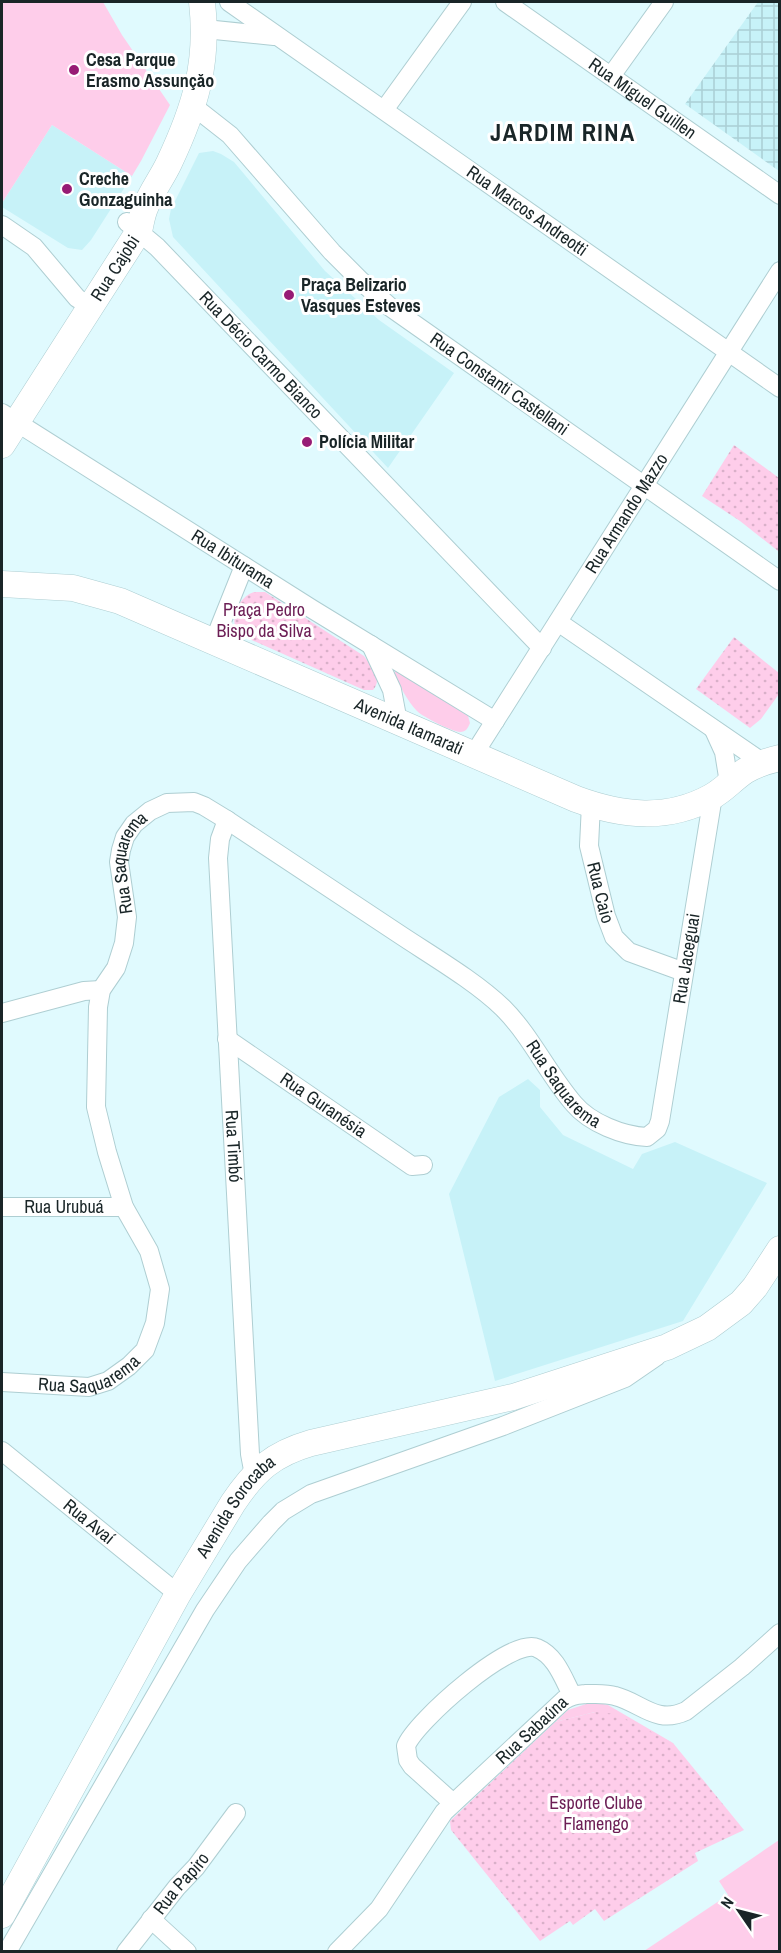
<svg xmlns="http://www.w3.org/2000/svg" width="781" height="1953" font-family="'Archivo Narrow',sans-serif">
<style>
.built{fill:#c7f2f8}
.industrial{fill:url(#industrial-grid)}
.grass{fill:#fecdea}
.park{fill:url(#park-dots)}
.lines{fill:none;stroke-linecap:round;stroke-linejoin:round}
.street-casing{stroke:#aeced2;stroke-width:20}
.secondary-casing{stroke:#aeced2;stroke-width:27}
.street{stroke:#fff;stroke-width:18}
.secondary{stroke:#fff;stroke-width:26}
.poi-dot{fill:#971c75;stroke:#fff;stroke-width:2}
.labels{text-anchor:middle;stroke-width:6;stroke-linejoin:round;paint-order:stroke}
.poi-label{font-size:18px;font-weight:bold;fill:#192527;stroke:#fff;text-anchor:start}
.street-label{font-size:18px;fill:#192527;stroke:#fff}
.park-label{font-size:18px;fill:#6c1e55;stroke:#fff}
.district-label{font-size:24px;font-weight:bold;letter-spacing:1.5px;fill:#192527;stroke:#fff}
</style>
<defs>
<pattern id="industrial-grid" width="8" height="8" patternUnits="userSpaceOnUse" patternTransform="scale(1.5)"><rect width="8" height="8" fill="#c7f2f8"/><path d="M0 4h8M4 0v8" fill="none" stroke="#aacfd5"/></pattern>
<pattern id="park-dots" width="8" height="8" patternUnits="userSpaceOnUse" patternTransform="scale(1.5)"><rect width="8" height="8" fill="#fecdea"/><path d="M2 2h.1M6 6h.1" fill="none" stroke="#d9b0c9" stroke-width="1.8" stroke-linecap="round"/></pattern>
</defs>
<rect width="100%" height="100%" fill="#e0fafe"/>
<path class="built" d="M52,125L132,176L91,240L82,250L68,248L2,207V203Z
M213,151L221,154L234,162L325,271L379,320L454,373L388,468L173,237L169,219L171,209L199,153Z
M528,1079L540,1090V1107L563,1135L633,1169L642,1154L675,1142L767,1183L683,1321L495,1381L449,1194L499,1097Z"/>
<path class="industrial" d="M758,2H779V171L685,104Z"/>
<path class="grass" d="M2,2H103L122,35L170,105L141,161L132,176L52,125L2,203Z
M396,670L468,716L470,723C468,728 466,732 460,732C453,732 423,717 417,711C407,701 401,687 394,674Z
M592,1702L608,1705L673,1743L595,1712L555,1722L568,1710Z
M779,1840V1951H644L728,1895L719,1881Z"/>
<path class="park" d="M734,445L779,478L778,551L740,521L702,496Z
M254,592H265L364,656C372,667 383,678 373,690H364L238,634C229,619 238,597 254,592Z
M734,637L779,673V694L761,719L750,728L696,689Z
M595,1712L616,1714L673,1743L744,1830L695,1853L698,1861L604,1921L595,1909L573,1925L570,1921L540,1941L451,1830L450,1821L555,1722Z"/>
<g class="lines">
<g class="street-casing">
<g id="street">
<path id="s1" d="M229,2L780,388"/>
<path id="s2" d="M505,2L780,195"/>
<path d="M205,29L274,36"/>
<path d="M611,76L664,2"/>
<path id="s3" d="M193,106L230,135L332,252L361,281L390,307L780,581"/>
<path d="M384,110L462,2"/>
<path id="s4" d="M127,222L157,247L542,648"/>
<path d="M2,225L34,247L77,298L91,307"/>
<path id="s5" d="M2,413L312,609L495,721"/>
<path d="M558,622L762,762"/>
<path d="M214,641L244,566"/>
<path d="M371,645L392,690L398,722"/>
<path d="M714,730L724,752L729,783"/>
<path id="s6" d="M474,754L780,271"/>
<path id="s7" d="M591,804L589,846L606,916L614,937L629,952L684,972"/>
<path id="s8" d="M227,820L220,839L218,858L250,1454L254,1475"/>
<path d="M2,1013L84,991L101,990"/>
<path id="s9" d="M227,1039L412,1166L423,1165"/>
<path id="s10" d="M2,1207H124"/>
<path id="s11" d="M2,1382L89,1387L108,1381L129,1366L145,1350L155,1323L160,1289L149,1251L124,1207L107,1152L96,1107L98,1007L101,990L116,968L124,943L127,917L119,862L121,850L125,837L134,824L150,811L167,803L194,802L204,806L227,820C285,858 342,896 399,934C432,956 475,981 503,1008C531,1036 548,1074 574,1104C590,1123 623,1136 647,1137L657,1129L660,1121L713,796"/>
<path id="s12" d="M2,1451L178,1594"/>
<path d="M453,1803L412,1766L408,1760L406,1746C415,1722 512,1636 537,1648C556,1656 563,1678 572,1695"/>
<path d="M151,1919L187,1952"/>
<path d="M7,1952L205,1610L238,1561L271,1523L283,1511L311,1494L503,1426L625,1378L657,1356"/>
<path id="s13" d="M126,1952L177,1887L196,1867L236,1813"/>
<path id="s14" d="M337,1952L379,1909L444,1812L564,1700C572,1695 577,1695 586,1694C596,1694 606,1693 615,1696C642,1703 656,1725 686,1711L742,1667L780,1633"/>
</g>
</g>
<g class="secondary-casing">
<g id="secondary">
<path id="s15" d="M2,445L139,231C141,223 142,215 145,208C151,192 162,178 169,163C195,108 209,63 202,2"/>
<path id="s16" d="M2,584L73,588L120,601L576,799C622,816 667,821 711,797C724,790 733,779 745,771C756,764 767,761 780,758"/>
<path id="s17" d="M2,1915L178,1594L233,1503C255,1470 273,1454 311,1443L513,1397L667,1347L707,1328L741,1303L755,1287L780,1249"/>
</g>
</g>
<use href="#street" class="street"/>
<use href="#secondary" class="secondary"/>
</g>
<g class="poi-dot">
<circle cx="74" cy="70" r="6"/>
<circle cx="67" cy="189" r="6"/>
<circle cx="289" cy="295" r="6"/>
<circle cx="307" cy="442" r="6"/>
</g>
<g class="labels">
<g class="poi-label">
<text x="86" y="66">Cesa Parque<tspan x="86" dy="21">Erasmo Assunçăo</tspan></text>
<text x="79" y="185">Creche<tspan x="79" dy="21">Gonzaguinha</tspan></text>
<text x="301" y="291">Praça Belizario<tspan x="301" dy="21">Vasques Esteves</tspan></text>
<text x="319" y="448">Polícia Militar</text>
</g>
<g class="street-label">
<text dy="6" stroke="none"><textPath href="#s2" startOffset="168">Rua Miguel Guillen</textPath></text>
<text dy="6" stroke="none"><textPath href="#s1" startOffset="364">Rua Marcos Andreotti</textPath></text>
<text dy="6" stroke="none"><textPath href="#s15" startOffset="210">Rua Cajobi</textPath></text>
<text dy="6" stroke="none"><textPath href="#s4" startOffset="189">Rua Décio Carmo Bianco</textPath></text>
<text dy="6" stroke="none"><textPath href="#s3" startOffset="416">Rua Constanti Castellani</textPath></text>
<text dy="6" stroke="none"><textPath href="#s6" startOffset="285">Rua Armando Mazzo</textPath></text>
<text dy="6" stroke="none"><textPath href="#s5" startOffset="273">Rua Ibiturama</textPath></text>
<text dy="6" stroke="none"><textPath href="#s16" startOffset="435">Avenida Itamarati</textPath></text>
<text dy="6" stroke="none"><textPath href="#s11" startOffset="666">Rua Saquarema</textPath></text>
<text dy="6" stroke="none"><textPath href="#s7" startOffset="90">Rua Caio</textPath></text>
<text dy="6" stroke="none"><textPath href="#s11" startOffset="1532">Rua Jaceguai</textPath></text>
<text dy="6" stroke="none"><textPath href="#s11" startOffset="1242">Rua Saquarema</textPath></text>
<text dy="6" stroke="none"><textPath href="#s9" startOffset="117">Rua Guranésia</textPath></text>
<text dy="6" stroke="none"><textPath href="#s8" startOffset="328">Rua Timbó</textPath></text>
<text dy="6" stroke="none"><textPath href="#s10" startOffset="62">Rua Urubuá</textPath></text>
<text dy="6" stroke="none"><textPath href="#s11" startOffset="90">Rua Saquarema</textPath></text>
<text dy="6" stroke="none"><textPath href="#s17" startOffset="471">Avenida Sorocaba</textPath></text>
<text dy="6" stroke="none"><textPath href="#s12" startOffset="112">Rua Avaí</textPath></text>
<text dy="6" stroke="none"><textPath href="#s14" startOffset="297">Rua Sabaúna</textPath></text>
<text dy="6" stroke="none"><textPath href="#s13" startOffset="88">Rua Papiro</textPath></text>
</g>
<g class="park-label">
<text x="264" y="616">Praça Pedro<tspan x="264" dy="21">Bispo da Silva</tspan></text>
<text x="596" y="1809">Esporte Clube<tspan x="596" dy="21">Flamengo</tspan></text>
</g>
<g class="district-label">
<text x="563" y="141">JARDIM RINA</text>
</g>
</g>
<rect width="781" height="1953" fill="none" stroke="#192527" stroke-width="6"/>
<g transform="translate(739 1911) rotate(305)" stroke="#ffffff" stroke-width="4.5" paint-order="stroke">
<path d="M0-4.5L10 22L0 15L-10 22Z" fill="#192527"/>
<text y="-9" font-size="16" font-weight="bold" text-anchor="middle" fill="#192527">N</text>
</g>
</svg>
